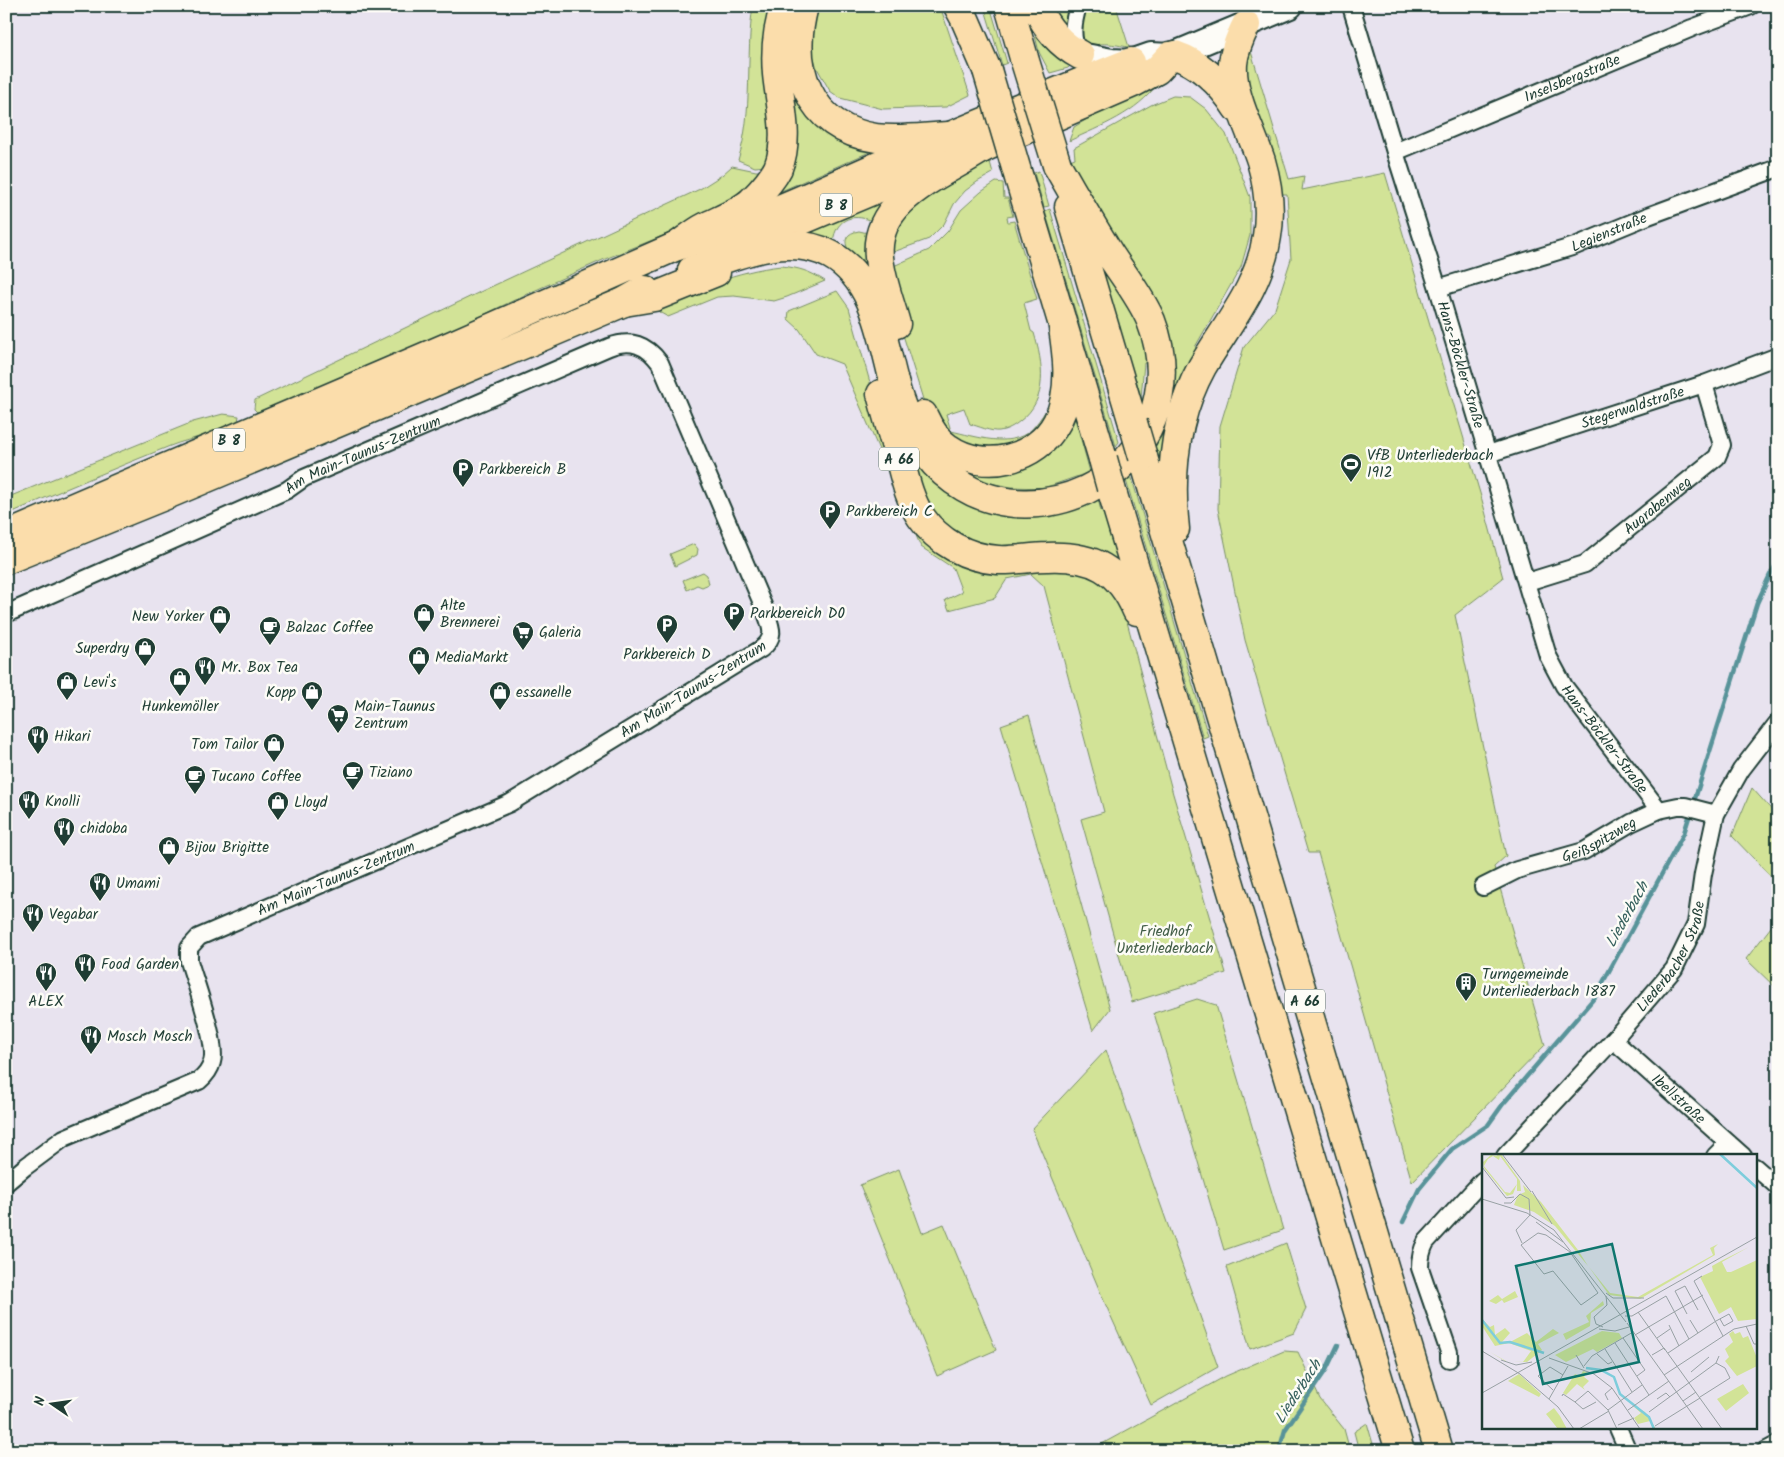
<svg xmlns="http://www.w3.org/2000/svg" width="1784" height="1457" font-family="Kalam,sans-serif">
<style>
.green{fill:#d2e397;stroke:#789066}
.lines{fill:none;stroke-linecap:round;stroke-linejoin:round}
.stream{stroke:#589399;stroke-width:4.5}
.minor-casing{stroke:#1f3d34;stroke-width:20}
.secondary-casing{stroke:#1f3d34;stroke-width:28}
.trunk-casing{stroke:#1f3d34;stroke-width:31}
.motorway-casing{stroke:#1f3d34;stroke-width:31}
.minor{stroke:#fdfcf7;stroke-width:16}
.secondary{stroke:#fdfcf7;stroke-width:24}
.trunk{stroke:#fbddab;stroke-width:28}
.motorway{stroke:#fbddab;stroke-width:28}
.motorway-bridge-casing{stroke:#1f3d34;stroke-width:31;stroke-linecap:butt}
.motorway-bridge{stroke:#fbddab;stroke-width:28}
.labels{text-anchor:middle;stroke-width:5;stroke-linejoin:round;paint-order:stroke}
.shield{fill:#fdfcf7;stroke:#62766e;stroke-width:1}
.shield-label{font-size:14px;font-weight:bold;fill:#1f3d34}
.street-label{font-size:15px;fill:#1f3d34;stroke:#fdfcf7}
.poi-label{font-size:15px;fill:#1f3d34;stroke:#fdfcf7;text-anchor:start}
.park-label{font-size:15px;fill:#435e48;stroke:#fdfcf7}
.water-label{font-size:16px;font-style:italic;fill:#37615e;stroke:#fdfcf7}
.inset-river{fill:none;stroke:#7ecddc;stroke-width:2.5}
.inset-road{fill:none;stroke:#98a1a4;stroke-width:1}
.view{fill:#0f766e;fill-opacity:0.15;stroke:#0f766e;stroke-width:2.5}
.inset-edge{fill:none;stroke:#1f3d34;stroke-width:2.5}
</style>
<rect width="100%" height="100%" fill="#e8e3ef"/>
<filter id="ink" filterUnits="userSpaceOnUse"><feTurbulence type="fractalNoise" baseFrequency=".02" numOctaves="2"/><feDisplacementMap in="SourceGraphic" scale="10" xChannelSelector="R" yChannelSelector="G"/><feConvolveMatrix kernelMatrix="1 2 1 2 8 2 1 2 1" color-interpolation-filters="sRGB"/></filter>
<g filter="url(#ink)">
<path class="green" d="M753,6H775L773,126L766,166L755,167L738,160C754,111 745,57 753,6Z
M820,6H940L970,95L946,107L883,109L840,98L830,91L817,68L810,46L811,23Z
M984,6H990L1007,63L1002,65Z
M1043,6H1073L1068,40Z
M1083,6H1116L1129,47C1114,45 1099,40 1087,49L1079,40Z
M1031,19L1075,61L1068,68L1050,73L1039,52Z
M1250,48L1289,179L1304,176L1302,190L1385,173L1482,500L1503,578L1455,615L1506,856L1494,867L1545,1045L1412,1182L1318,853H1308L1245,640L1218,509L1220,426L1244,347L1275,309L1291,259L1287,194H1281V185H1277L1267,145L1272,142L1270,137L1264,139L1252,110L1243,53Z
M794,72L883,146L770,196L790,109Z
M1158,83C1137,113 1101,126 1069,141L1074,127L1102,110Z
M1173,96L1190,97L1206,109L1226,134L1250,197V235L1241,267L1195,347L1199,350L1164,461L1159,468L1151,440L1168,386L1070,160L1075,158L1074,148L1151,105Z
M990,162L993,173L977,182L965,191L954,204L944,224L929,239L885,255L892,221L954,177Z
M732,166L756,171H766L750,193L690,225L605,259L527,294L404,353L262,413L257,412L254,409L255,400L482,291L700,189L722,175Z
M1039,171L1049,206L1044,207L1034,173Z
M996,182L1003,183L1004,198H1008L1013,216L1007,217L1008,222L1014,221L1037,299L1024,303L1031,331L1034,333C1043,364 1049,399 1020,421C1014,426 1007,430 999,431C991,432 978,426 970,424L964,408L946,414L951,431C975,436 1010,449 1031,430C1042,419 1051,401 1060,388L1031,443L966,450L926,409L904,338L887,269L929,250L948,231L961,210L981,192Z
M893,195L876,223C855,212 836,217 833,242L795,235Z
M1050,209L1119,442L1116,446L1045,211Z
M859,231L868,233L873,263L860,267C851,256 834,235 859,231Z
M1097,254L1119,278L1154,362L1144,363L1141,398L1136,379L1132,380Z
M781,266C800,268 809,271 825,281L787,297L774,301L734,296L717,297L668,317L659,312L656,305C697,288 736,271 781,266Z
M837,291L849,308L891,457L923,532L1065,564L1114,587L1126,618L1173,794L1226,973L1132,1002L1081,819L1104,812L1044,586L1031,574L1007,579L995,598L949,610L945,600L962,592L953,568L921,547L842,364L816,354L799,329L788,319L789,311Z
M872,326L962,492L1098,499L1101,511L1103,510L1120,563L985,551L931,518Z
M1071,403L1090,472L1044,488L1011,487L990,483L989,486L959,472L911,410L912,406L986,467Z
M223,414L239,416L238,421C217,435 193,437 170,446C115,468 60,491 6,515V498L193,422Z
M1130,472L1208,736L1203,738L1125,477Z
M694,544L698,549L697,555L675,566L670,554Z
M703,572L707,575L709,584L702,587L697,585L687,590L683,580Z
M1029,715L1110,1009L1093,1031L1001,725Z
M1752,788L1778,817V884L1732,836Z
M1778,918V990L1746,959Z
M1197,999L1216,1005L1283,1230L1224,1250L1154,1013Z
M1106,1050L1218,1367L1151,1405L1104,1301L1032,1129Z
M899,1169L922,1233L944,1224L996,1350L937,1376L860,1185Z
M1286,1243L1306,1309L1294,1333L1250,1349L1227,1267Z
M1284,1351L1298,1352L1320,1399L1344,1429L1350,1451H1089L1226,1376Z
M1367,1423L1375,1451H1359L1354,1432Z"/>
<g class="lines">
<path class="stream" d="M1403,1222L1419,1189L1452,1149L1488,1125L1503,1104L1595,997L1684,833L1757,603L1770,575L1778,562
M1279,1451L1285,1430L1326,1370L1338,1345"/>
<g class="minor-casing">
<g id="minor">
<path d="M1078,6C1073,23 1070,39 1080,55"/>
<path id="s1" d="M1351,6L1395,152L1438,288L1548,656L1564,686L1659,810"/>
<path id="s2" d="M1395,152L1692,28L1751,6"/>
<path id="s3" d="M1438,288L1575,246L1648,216L1778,168"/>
<path id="s4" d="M1488,454L1704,384L1778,356"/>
<path id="s5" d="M1527,582L1585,564L1717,457L1722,445L1704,384"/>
<path id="s6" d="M6,614L287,490L304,478L609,347C631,339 646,344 660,363L765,610C771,627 777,637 761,649L510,803L199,937L189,948V961C195,982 218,1044 212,1062C210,1070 205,1076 199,1081L64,1138L25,1167L6,1183"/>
<path id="s7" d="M1483,887L1517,870L1584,851L1631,823L1659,810L1678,806H1685L1716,814"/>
<path id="s8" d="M1613,1040L1743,1156"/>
<path id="s9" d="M1505,1156L1613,1040L1674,969L1696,924L1703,874L1716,814L1741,770L1778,722"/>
<path d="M1715,1156L1728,1143"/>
<path d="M1755,1167L1778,1187"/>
<path d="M1449,1359V1352L1420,1268C1420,1258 1421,1251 1426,1242L1483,1180"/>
<path d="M1618,1428L1628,1451"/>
<path d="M1765,1451L1778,1444"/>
</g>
</g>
<g class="secondary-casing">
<path id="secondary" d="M1080,55L1112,61L1131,62L1151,55L1170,56L1290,6"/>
</g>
<g class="trunk-casing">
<path id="trunk" d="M736,248L964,152L983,148L1133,83L1157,70L1170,56
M6,536L452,345L677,246C746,226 812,195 878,166C962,131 1046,96 1131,62
M6,560L169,494L624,302L645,290"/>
</g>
<g class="motorway-casing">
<path id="motorway" d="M804,6C788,66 807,128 876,138C900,141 925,137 949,136
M958,6L964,17L987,70
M1009,6L1024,58
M1036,6C1046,28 1059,44 1080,55
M1175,55C1202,64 1222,85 1237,108
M1019,178L1103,459
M1069,207L1133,423
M677,246C686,240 695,232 705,227C721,219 739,213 752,201C761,192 772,180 778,168C790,138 780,105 777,74C775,51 777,28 785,6
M692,270C735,256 787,231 831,255C881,283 883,351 899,399C911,435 931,468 964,487C1001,509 1048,508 1086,490C1150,459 1177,387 1151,321C1141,297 1123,275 1109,253C1091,224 1074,195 1057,165
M624,302L654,297L716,272
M896,324C890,302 881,280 879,257C873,198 943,175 983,148
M881,394C887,416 893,438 900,460C905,479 910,501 921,517C938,542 967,558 998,560C1014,561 1031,557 1047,557C1093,555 1119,569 1137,611
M923,415C929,428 937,441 948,448C984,473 1037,460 1057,422C1073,390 1067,354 1062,321
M1143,457L1439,1451
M1111,488L1400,1451
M1175,529C1169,473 1175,416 1202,367C1227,324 1260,287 1267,236C1271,212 1268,185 1261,161C1252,132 1231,95 1233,64C1234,50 1240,37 1246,25"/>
</g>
<use href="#minor" class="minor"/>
<use href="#secondary" class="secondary"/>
<use href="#trunk" class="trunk"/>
<use href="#motorway" class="motorway"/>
<g class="motorway-bridge-casing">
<path id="motorway-bridge" d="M1024,58L1057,165
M987,70L1019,178
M1133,423L1143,457
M1103,459L1111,488"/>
</g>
<use href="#motorway-bridge" class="motorway-bridge"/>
</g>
</g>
<defs>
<g id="stadium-pin" transform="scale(1.125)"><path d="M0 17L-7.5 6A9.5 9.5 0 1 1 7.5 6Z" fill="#1f3d34" stroke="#fdfcf7"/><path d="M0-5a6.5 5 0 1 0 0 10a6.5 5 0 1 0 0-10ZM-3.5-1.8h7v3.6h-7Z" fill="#fff"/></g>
<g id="parking-pin" transform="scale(1.125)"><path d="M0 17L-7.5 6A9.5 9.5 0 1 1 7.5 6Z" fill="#1f3d34" stroke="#fdfcf7"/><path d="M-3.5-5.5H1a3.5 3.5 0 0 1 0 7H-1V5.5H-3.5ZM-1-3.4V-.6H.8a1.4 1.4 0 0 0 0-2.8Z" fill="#fff"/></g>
<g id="shop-pin" transform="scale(1.125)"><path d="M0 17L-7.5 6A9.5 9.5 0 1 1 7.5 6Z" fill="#1f3d34" stroke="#fdfcf7"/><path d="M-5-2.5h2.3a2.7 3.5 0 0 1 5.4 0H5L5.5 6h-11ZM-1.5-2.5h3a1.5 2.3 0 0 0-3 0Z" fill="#fff"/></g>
<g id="cafe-pin" transform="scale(1.125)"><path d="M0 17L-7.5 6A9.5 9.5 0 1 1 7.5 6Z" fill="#1f3d34" stroke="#fdfcf7"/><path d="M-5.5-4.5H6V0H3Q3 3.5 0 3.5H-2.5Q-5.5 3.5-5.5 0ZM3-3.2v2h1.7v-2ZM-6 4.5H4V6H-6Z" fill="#fff"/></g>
<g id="supermarket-pin" transform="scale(1.125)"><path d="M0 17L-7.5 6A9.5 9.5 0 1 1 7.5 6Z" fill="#1f3d34" stroke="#fdfcf7"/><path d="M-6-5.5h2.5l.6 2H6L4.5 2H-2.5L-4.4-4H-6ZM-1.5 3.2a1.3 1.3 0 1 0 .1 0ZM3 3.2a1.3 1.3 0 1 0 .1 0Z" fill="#fff"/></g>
<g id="restaurant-pin" transform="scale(1.125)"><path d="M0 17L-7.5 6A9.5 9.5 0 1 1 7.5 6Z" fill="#1f3d34" stroke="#fdfcf7"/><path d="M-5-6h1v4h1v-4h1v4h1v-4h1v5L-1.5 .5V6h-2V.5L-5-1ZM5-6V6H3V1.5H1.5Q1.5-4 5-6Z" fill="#fff"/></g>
<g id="building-pin" transform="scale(1.125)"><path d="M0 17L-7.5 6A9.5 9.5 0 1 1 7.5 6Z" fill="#1f3d34" stroke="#fdfcf7"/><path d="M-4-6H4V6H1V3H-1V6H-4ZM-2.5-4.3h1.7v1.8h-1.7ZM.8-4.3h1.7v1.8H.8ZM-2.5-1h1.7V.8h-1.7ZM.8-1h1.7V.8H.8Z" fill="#fff"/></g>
</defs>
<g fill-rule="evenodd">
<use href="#stadium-pin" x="1351" y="464"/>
<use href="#parking-pin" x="463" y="469"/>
<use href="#parking-pin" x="830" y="511"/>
<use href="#parking-pin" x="734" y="613"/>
<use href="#shop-pin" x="424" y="614"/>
<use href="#shop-pin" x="220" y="616"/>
<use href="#parking-pin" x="667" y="625"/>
<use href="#cafe-pin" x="270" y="627"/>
<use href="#supermarket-pin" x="523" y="632"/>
<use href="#shop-pin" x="145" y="648"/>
<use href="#shop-pin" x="419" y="657"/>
<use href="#restaurant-pin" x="205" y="667"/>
<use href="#shop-pin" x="180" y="678"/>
<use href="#shop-pin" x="67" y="682"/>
<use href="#shop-pin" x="312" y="692"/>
<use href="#shop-pin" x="500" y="692"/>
<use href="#supermarket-pin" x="338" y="715"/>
<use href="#restaurant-pin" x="38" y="736"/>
<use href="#shop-pin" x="274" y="744"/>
<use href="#cafe-pin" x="353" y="772"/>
<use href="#cafe-pin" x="195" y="776"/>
<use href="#restaurant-pin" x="29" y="801"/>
<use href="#shop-pin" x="278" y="802"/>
<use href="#restaurant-pin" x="64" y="828"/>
<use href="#shop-pin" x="169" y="847"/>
<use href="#restaurant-pin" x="100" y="883"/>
<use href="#restaurant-pin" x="33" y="914"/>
<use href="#restaurant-pin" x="85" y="964"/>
<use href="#restaurant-pin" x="46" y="973"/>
<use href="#building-pin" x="1466" y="983"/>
<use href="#restaurant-pin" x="91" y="1036"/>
</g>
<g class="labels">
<g class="shield">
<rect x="820" y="193.5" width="32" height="23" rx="4"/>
<rect x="213" y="428.5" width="32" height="23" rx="4"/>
<rect x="879" y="447.5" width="40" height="23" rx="4"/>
<rect x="1285" y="989.5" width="40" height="23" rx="4"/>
</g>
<g class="shield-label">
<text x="836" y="210">B 8</text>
<text x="229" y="445">B 8</text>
<text x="899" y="464">A 66</text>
<text x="1305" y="1006">A 66</text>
</g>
<g class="street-label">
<text dy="5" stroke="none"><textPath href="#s2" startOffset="192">Inselsbergstraße</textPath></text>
<text dy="5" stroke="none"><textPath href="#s3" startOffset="180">Legienstraße</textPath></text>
<text dy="5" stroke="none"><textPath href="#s1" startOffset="375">Hans-Böckler-Straße</textPath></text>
<text dy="5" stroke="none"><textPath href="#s4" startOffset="152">Stegerwaldstraße</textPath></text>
<text dy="5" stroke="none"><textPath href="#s6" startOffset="391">Am Main-Taunus-Zentrum</textPath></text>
<text dy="5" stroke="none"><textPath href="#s5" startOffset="154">Augrabenweg</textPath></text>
<text transform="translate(693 689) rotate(-32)" y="5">Am Main-Taunus-Zentrum</text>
<text dy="5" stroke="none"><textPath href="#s1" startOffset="780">Hans-Böckler-Straße</textPath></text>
<text dy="5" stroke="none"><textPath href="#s7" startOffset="126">Geißspitzweg</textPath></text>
<text transform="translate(336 878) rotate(-23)" y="5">Am Main-Taunus-Zentrum</text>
<text dy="5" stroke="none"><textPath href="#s9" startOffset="262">Liederbacher Straße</textPath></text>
<text dy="5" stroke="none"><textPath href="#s8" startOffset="88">Ibellstraße</textPath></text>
</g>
<g class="poi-label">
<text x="1367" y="460">VfB Unterliederbach<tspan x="1367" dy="17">1912</tspan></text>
<text x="479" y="474">Parkbereich B</text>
<text x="846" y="516">Parkbereich C</text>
<text x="440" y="610">Alte<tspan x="440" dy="17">Brennerei</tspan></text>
<text x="750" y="618">Parkbereich D0</text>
<text x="204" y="621" text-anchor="end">New Yorker</text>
<text x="286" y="632">Balzac Coffee</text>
<text x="539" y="637">Galeria</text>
<text x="129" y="653" text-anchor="end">Superdry</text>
<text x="667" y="659" text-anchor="middle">Parkbereich D</text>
<text x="435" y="662">MediaMarkt</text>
<text x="221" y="672">Mr. Box Tea</text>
<text x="83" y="687">Levi's</text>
<text x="296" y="697" text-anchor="end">Kopp</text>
<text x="516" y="697">essanelle</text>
<text x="180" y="711" text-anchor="middle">Hunkemöller</text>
<text x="354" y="711">Main-Taunus<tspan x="354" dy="17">Zentrum</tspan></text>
<text x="54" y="741">Hikari</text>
<text x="258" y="749" text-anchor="end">Tom Tailor</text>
<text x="369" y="777">Tiziano</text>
<text x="211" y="781">Tucano Coffee</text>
<text x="45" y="806">Knolli</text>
<text x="294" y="807">Lloyd</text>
<text x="80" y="833">chidoba</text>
<text x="185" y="852">Bijou Brigitte</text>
<text x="116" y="888">Umami</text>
<text x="49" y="919">Vegabar</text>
<text x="101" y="969">Food Garden</text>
<text x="1482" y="979">Turngemeinde<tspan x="1482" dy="17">Unterliederbach 1887</tspan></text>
<text x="46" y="1006" text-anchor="middle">ALEX</text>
<text x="107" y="1041">Mosch Mosch</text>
</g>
<g class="park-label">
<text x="1165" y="936">Friedhof<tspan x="1165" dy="17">Unterliederbach</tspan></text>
</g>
<g class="water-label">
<text transform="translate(1626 914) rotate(-61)" y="6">Liederbach</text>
<text transform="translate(1297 1391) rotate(-57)" y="6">Liederbach</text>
</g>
</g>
<g transform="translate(1482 1154)">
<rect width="275" height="275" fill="#e8e3ef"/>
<path d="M14,0H19L38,27L39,37H35V25L18,2L17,6L11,2L6,5L2,12L23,38L28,39L35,30L31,40L25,42L2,14L1,8L9,1L15,2ZM41,31L59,48L96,96L106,112L73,72L52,58L32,51L36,41L43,38ZM236,90L232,94L233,101L158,145L127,141L107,113L128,139L156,143L231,101L228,94ZM267,93L240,108L245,118H249L275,106V165L256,167L249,153L237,160L218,123L231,117L230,112L239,107ZM33,137L36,143L22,149L20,146L14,150L7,147L16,141L20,145ZM121,147L122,151L109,159L108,172L84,186L81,180L107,168L104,162ZM0,165L8,173L12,171L13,181L23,174L28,179L20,188L30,187L45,179L54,188L71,175L77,179L56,190L60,196L45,208L23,207L8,198L24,207L41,208L49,197L27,189L13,192L0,172ZM120,177L137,179L140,184L115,198L111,195L84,208L73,201ZM251,177L253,180L258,178L261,184L266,182L275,204V212L255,222L243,207L247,203L243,195L251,188L247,180ZM101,217L105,218L102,223L107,227L101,233L103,236L95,230L84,241L81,239L93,220L98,222ZM37,220L59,240L57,243L26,227ZM261,230L267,239L244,257L235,245ZM151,252L163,258L174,275H171L168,267L156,270L152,264L159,259ZM72,254L78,262L85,275H76L64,260Z" fill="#d2e397"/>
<path class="inset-river" d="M238,0L275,34M0,166L18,189L28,188L62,199M104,214L119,216L132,223L138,240L167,263L172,275"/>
<path class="inset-road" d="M20,0L49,38M0,13L24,44L32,43M50,37L70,70M0,45L45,59L72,76L144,168M22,49H29L38,40L47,45L48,61L34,76L40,89M54,68L81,88M56,79L64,81L88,98L116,139L99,151L71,117L62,120L39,91ZM220,122L212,127L241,182M124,139L131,144H162M156,158L183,196M205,160L193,137L203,132L216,156M143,162H150L184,142L207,185M208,166L216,179M145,169L221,275M187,171L197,192M264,172L272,190H275M121,173L114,170L112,163L125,151L124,142M117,175L133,177L147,173M153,181L221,141M141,184L163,216L155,222M175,184L188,175M133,189L167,241M123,195L150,238M0,197L38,220L76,253L92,275M186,199L234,167L247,160L251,167L242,172L238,165M115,200L126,210L130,208M94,201L102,214M170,201L182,194L240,275M67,204L112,220L130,234L158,275M19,206L34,211L50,208M102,212L110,202L151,178M209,218L227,203M182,221L252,175L275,170M71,236L56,222L68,213L81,221M0,239L275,83M80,242L81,240L93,248M218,243L248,224L243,214L234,209M67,245L86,212M175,245L184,239L188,243M126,246L123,240L130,234M201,247L214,238M114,248L101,255L93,248L106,237L126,256L135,275M126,256L160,231M146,256L187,227M167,258L234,209L237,202M136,271L152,264M173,272L218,244M97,275L127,257"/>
<path class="view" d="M130,90L157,208L61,230L34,112Z"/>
<rect width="275" height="275" class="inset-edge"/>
</g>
<rect width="1784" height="1457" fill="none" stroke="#fdfcf7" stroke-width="25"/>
<rect x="12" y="12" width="1759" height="1432" fill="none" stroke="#1f3d34" stroke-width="2" filter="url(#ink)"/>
<g transform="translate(52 1404) rotate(283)" stroke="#fdfcf7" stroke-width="4" paint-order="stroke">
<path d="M0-4L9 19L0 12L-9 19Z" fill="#1f3d34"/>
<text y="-8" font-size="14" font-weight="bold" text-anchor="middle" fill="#1f3d34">N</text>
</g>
</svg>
